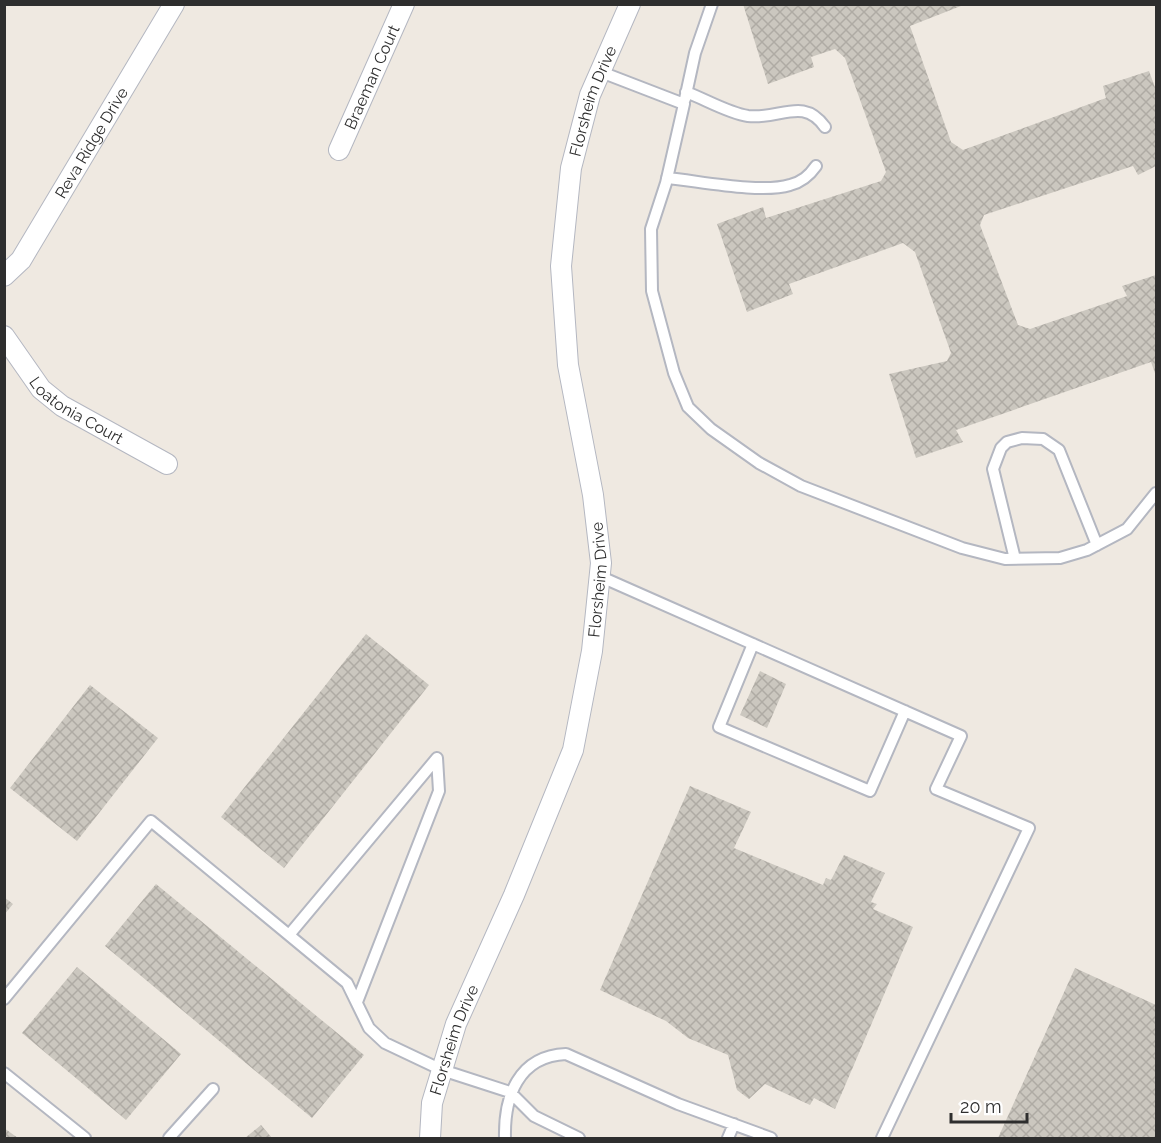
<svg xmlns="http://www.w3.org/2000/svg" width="1161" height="1143" font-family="Raleway,sans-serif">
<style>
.building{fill:url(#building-cross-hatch)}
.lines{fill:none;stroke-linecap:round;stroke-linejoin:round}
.lane-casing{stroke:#b4b7c1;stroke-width:14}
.street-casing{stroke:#b4b7c1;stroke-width:22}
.lane{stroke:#fff;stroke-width:10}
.street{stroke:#fff;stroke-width:20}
.labels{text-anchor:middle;stroke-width:6;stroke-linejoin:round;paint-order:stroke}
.street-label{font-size:16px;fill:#2e2e2e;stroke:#fff}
</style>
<defs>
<pattern id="building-cross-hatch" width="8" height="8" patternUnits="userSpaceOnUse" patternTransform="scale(1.5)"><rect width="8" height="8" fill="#cbc7bf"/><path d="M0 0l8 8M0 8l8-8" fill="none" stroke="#afaba4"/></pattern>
</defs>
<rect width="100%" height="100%" fill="#efe9e1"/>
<path class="building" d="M743,4H966L910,26L951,142L963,150L1106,98L1103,86L1149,71L1156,90V166L1138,175L1133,166L984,215L980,225L1018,325L1030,329L1127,296L1122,286L1156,275V376L1151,362L956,430L963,442L916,458L889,374L947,361L951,353L915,252L903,243L789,284L793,294L747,312L717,224L763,207L766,218L881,181L886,172L845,58L835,49L811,57L814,67L768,84Z
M366,634L429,685L284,868L221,817Z
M760,671L786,684L767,728L740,715Z
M90,685L158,738L77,841L10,788Z
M690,786L751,812L734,848L823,885L826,878L831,880L844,855L885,873L871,902L877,904L873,909L913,927L835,1109L814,1098L810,1105L765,1084L749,1099L737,1090L728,1055L688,1038L666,1021L600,990Z
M156,884L364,1055L312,1118L105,946Z
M4,897L13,904L4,915Z
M77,967L181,1054L126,1120L22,1033Z
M1075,968L1156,1005V1138H998Z
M261,1125L272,1138H245Z
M4,1128L18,1138H4Z"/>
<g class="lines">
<g class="lane-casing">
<path id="lane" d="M601,72L684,104L666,183L651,229L652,291L674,373L688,407L711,429L759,463L801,486L962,548L1005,559L1060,558L1087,550L1127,529L1156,493
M686,92C705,99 728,113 748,116C780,120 803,96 825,127
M685,99L695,53L712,4
M667,178C699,181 761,194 790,185C802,182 809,176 816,166
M1015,559L993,469L1001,448L1007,442L1022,438L1043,439L1059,450L1097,545
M599,576L961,736L936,789L1029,828L882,1138
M753,644L719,727L870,791L905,711
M289,935L437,758L439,791L357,1002
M4,999L151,821L347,983L369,1028L385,1043L442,1070L510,1092L534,1116L579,1138
M4,1073L85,1138
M169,1138L213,1089
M505,1138C504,1097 518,1056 566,1054L678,1104L771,1138
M728,1138L734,1124"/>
</g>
<g class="street-casing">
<g id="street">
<path id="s1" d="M339,150L404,4"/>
<path id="s2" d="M4,276L21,260L174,4"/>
<path id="s3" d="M4,336L41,389L62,406L167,464"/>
<path id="s4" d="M430,1138L432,1103L456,1024L514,895L573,750L592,651L601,563L593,495L568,365L561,266L571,168L590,95L630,4"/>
</g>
</g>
<use href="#lane" class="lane"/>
<use href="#street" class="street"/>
</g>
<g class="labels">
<g class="street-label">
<text dy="6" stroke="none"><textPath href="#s1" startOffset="80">Braeman Court</textPath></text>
<text dy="6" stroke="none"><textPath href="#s4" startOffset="1074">Florsheim Drive</textPath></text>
<text dy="6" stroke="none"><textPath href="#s2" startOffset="160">Reva Ridge Drive</textPath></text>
<text dy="6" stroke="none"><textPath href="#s3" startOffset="106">Loatonia Court</textPath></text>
<text dy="6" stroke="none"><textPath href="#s4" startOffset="588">Florsheim Drive</textPath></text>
<text dy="6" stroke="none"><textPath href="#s4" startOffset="102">Florsheim Drive</textPath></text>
</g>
</g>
<rect width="1161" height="1143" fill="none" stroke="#2e2e2e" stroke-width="12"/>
<path d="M951 1113v9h76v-9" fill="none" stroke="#2e2e2e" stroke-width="3"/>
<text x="960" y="1113" font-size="18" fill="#2e2e2e" stroke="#ffffff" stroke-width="4.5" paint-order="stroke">20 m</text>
</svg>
